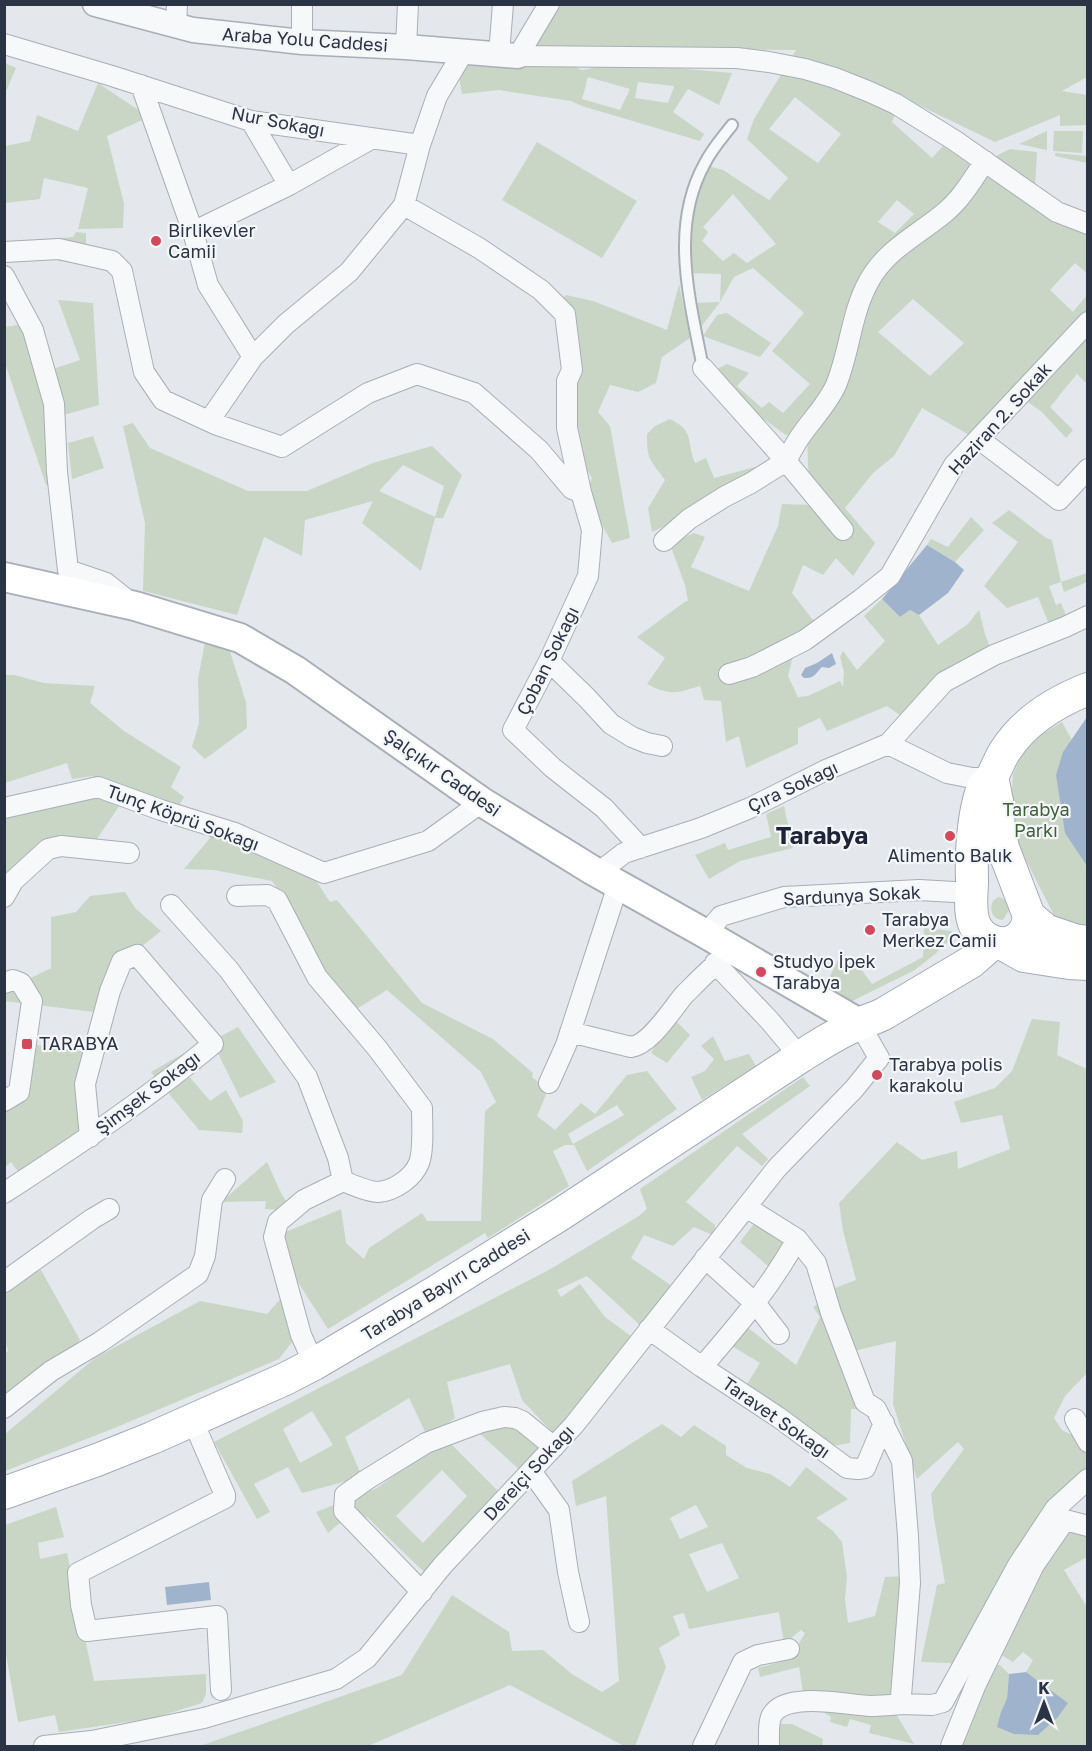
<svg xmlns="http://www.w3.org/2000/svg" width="1092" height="1751" font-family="'Golos Text',sans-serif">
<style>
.green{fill:#c9d6c5;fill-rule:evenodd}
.water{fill:#9fb4cc}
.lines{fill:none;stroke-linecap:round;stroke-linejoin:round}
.service-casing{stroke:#a9aeb7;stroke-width:14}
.minor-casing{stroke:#a9aeb7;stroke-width:22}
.tertiary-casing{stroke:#a9aeb7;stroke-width:27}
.secondary-casing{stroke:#a9aeb7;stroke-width:32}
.primary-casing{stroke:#a3abb8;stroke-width:34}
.service{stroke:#f7f8fa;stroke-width:10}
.minor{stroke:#f7f8fa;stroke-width:20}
.tertiary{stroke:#f7f8fa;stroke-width:24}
.secondary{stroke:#fff;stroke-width:28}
.primary{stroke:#fff;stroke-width:32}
.poi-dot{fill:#d1495b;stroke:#f4f6f9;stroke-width:2}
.labels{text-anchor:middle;stroke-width:4.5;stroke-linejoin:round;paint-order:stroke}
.street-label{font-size:18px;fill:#2b3445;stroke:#f4f6f9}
.poi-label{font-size:18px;fill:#2b3445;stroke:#f4f6f9;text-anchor:start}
.park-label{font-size:18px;fill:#3f6138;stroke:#f4f6f9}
.district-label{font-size:24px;font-weight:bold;fill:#1d2536;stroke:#f4f6f9}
</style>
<rect width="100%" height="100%" fill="#e4e7ec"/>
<path class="green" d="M553,5H1087V77L1062,91L1087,95V125L1060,126V115L995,142L902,97L892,122L932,158L943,146L1053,222L1088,234L1087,273L1075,263L1050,290L1073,312L1087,295V384L1077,374L1050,407L1073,430L1066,438L1042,412L1028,402L1041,386L1027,372L971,436L922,408L894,456L873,473L845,508L875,543L853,576L836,558L823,575L803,565L792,593L826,637L794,652L788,676L798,697L808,696L840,681L843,687L844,672L840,657L843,651L857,670L885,641L864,616L882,599L900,617L910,610L919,615L938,645L968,624L979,610L985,634L994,659L901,716L887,706L827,731L820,718L798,728V744L746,768L739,736L726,742L721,701L704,700L700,686C676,693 670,696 647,684L665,658L637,637L686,601H688L685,585L670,544L694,533L705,537L691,567L749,591L778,526L782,504L812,505L808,465L807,432L786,435L703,376L727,364L749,373L737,386L762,408L769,402L783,413L810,384L772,351L804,313L753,268L734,277L720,302L698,331L693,303L720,302L721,274L691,273L687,232L693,197L708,166L723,170L769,200L788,178L747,139L754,119L796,50L527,48ZM795,97L841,134L818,163L769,129ZM733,194L776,244L747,263L734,253L723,261L702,241L708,232L703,227ZM897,200L914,214L895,233L878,222ZM913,299L964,343L930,376L878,332Z
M550,56L582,70L598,67L641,65L732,73L719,105L688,89L673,112L704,134L700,141L582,106L571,101L499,90L462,94L456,59ZM588,77L630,89L620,110L582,99ZM638,82L674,86V87L668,103L635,98Z
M5,63L16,68L5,94Z
M98,83L149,117L107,136L124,204L123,228L78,229L88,188L44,178L40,199L5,203V206V146L30,141L37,115L78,131Z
M1047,131V150L1019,144Z
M1054,131H1083L1082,153L1053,151Z
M537,142L637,201L602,258L502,200Z
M1010,149L1037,152L1035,187L994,157Z
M1055,153L1087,156V163L1055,156Z
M76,232L86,233V246L98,247L92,266L59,261L60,249L29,245L32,240L73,237Z
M679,284L690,338L662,357L656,383L638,392L610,385L598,412L610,426L630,538L612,543L585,494L592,478L568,442L561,324L556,305L566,295L593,301L667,330Z
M58,300L93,303L99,405L60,416L53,369L80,360Z
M727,313L771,343L760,357L703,336L717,315Z
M24,324L43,375L62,481L46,485L5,363L4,327Z
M670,419C695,431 686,441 695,463L706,458L714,478L755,467L763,481L652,532L648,508L665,480C650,459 647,461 647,434L655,426Z
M133,423L150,448L248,491H307L373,463L432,446L462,475L443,518H435L421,571L362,523L373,501L305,520L302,556L264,537L237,615L143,591L145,523L123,426ZM403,465L444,486L435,517L379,491Z
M93,436L104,468L72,479L68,443Z
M1009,510L1046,538L1052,540L1061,582L1087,573V582L1064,592L1061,582L1049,586L1056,605L1061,603L1069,623L1051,629L1038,597L1007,608L984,586L1018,542L992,523Z
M971,517L984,530L955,562L927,545L931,539L948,547Z
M205,642H227L246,702L247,728L205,759L192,747L199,723L198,679Z
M5,675H14L44,683L95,686L90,703L124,731L181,767L171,787L184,797L176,811L93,783V776L72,779L67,763L5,783Z
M1062,722L1072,740L1056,775L1087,865V927L1058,923L1009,827L1013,774L1023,752L1042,734Z
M98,794L120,805L97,839L61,836L46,840L5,883V818Z
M784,806L793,848L740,861L709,879L695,855L725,843L728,850L771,837L766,814Z
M221,825L297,852L330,902L337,900L422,1003L493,1039L533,1073L532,1077L548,1090L537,1116L555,1130L581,1103L595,1114L627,1075L647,1071L677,1109L587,1171L574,1145H565L553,1151L569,1186L488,1238L485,1233L328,1329L287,1265L281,1234L341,1209L346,1243L364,1259L369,1248L422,1213L427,1221H481L485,1111L496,1102L481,1072L387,990L355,1010L322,969L289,906L272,881L214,870L184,869ZM617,1105L624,1115L573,1144L568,1134Z
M125,892L135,908L161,931L106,975L94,1012L5,1001V991L51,968V917L76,912L90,896Z
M998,897C1006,899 1008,902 1009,910L1003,920C992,920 989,909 993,901Z
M924,928L952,931L949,941L935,954L915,970L840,1007L824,989L841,953L856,962L872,984L923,957Z
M671,1016L690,1035L667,1063L651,1053Z
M1032,1019L1060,1022L1057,1055L1087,1069L1088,1372L1065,1396L1054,1418L1062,1430L1078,1438L1087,1447V1489L1051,1525L1010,1594L969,1675L950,1663L921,1662L937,1585L945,1583L934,1518L931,1494L964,1449L958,1442L917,1479L893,1404L896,1341L850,1352L866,1409H851L850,1443L826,1447L789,1418L771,1400L744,1389L760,1363L727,1343L743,1324L796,1365L820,1317L813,1307L827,1299L828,1287L834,1285L835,1288L856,1280L843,1231L839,1203L897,1142L922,1160L957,1151L958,1169L1010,1149L1002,1115L961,1123L954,1102L995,1088L1012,1071Z
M238,1027L276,1082L240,1098L212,1041Z
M713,1036L725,1061L749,1054L756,1066L702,1100L691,1077L705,1071L714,1059L701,1046Z
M37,1045L81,1051L86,1053L77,1139L22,1177L11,1162L5,1167V1110L23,1101Z
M193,1048L188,1075L210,1101L226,1090L243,1121L242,1133L199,1130L151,1072Z
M803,1077L810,1086L742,1134L768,1159L762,1166L737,1146L686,1202L715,1225V1236L694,1227L673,1246L644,1235L631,1258L675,1288L642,1327L587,1276L557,1290L561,1297L580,1284L605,1317L635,1339L553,1433L522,1400L510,1364L447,1382L455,1418L428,1438L409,1398L345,1437L362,1477L302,1493L288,1467L254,1484L270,1512L257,1519L214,1442L547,1271L639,1216L647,1209L640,1189ZM312,1411L333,1445L300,1463L283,1429Z
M267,1162L281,1193L286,1201L279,1210L265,1209L266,1201L221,1202Z
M759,1217L795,1245L775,1272L740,1242Z
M41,1270L80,1340L5,1408L4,1353L8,1351L5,1340V1287Z
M285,1294L295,1338L279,1359L112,1429L5,1471V1434L95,1358L200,1301L267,1314Z
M662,1424L681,1437L694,1425L726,1446V1455L747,1468L770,1474L790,1487L806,1467L848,1499L816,1518L832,1530L842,1542L847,1577L845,1599L848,1623L875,1616L885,1577L909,1576L915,1593L890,1704L914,1744L869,1733L871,1725L850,1719L847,1727L830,1722L831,1717L804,1699L799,1667L760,1677L758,1668L790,1659L805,1633L801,1630L784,1644L779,1612L689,1629L684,1613L673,1616L680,1635L659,1648L666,1667L635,1746H624L510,1685L368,1746H200L402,1675L452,1595L509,1632L512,1651L543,1650L572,1674L602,1692L619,1681L606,1496L576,1506L572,1481ZM696,1505L708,1527L680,1539L670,1518ZM722,1543L739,1578L707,1592L689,1554Z
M515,1425L548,1438L521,1471L479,1433Z
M445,1438L498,1491L424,1572L367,1517L341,1522L328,1533L316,1512L377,1488ZM442,1470L467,1496L423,1543L396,1516Z
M56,1507L64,1537L38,1543L40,1559L67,1553L94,1681L206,1674V1694L202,1703L154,1718L59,1732L55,1715L18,1722L5,1649V1525Z
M1069,1531L1087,1533V1557L1064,1570L1087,1607V1746H956L993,1665H1000L1009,1674L1007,1698L1001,1712L1058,1717L1067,1703L1026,1672L1033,1660L1023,1652L1013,1662L998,1653L1051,1549Z
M778,1724H792L823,1739L822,1746H775Z"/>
<path class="water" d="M927,545L955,562L964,570L948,593L919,615L910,610L900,617L882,599Z
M832,653L836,664L829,668L822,667C816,673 814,679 804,678L801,675L805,668L817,663Z
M1087,717V866L1065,833L1056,775L1063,752Z
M209,1582L211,1600L167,1605L165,1587Z
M1026,1672L1068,1703L1058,1717L1038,1735L1014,1734L997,1727L1001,1712L1007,1698L1009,1674Z"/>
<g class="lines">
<g class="service-casing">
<path id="service" d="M703,368C690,301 669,227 705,163C712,149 722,138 732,125"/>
</g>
<g class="minor-casing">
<path id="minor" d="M302,4V42
M549,4L518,56L737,58L769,62L805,69L835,78L870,92L896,104L954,140L1057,212L1088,224
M176,26L177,4
M4,44L112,76L251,121L420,145L437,96L464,51
M406,47L408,4
M499,54L503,4
M141,85L193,232L208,285L253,357L286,324L349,272L404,205L420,145
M251,121L289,185L371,139
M193,232L289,185
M4,252L59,249L112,261L122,271L144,372L163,400L215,424L282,447L368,393L417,374L474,393L539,450L572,489L581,492L567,428V381L572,370L565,314L541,290L479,248L404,205
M4,276L33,330L54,404L57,472L68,570L106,583L131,603
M209,421L253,357
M979,439L1059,500L1088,469
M581,492L592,530L588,576L549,661L513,730L553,768L604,808L641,848
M843,530L786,461C791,452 796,442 802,434C814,417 828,403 836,385C850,351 851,313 869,281C886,250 916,236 943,214C961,200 972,180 985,161
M664,541L689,519L724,497L751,483L786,461L703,368
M549,661L587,698L611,724L632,737L647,743L662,746
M729,674L752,667L805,640L860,600L890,576L954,465L1088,322
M888,744L944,682L994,655L1065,627L1088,616
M4,808L98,787L161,810L235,833L324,873L428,841L482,802
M598,873L624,853L701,828L750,808L826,770L888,744L947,773L972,778H991
M237,896L267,895L277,900L317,977L377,1048L422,1108C422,1122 424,1150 419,1163C413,1178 394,1191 378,1192C368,1192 353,1185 343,1181
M4,897L13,881L48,849L61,846L129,853
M171,905L229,970L307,1077L338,1158L343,1181L304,1200L278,1222L274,1237L301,1335L314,1364
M706,934L721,916L784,897L919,890L972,893
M715,963L770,1021L800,1057
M4,983L13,980L21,983L32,1001L19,1092L4,1101
M570,1032L631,1047C650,1045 672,1009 684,995C700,979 715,963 733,950
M549,1083L566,1045L618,885
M4,1193C76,1146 147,1099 213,1044L137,955L122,961L110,991L85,1084L90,1137
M746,1207L797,1239L816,1263L831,1313L865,1402L876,1409L902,1461L908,1536L910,1583L901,1696L902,1704L932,1705L943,1702L1018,1565L1055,1509L1088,1479
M705,1258L756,1304L779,1334
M4,1282L92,1219L109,1209
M649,1329L702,1367L778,1417L847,1468L858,1469L865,1468L884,1423
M702,1367C738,1325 770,1288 797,1239
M4,1408L51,1371L100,1342L198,1274L205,1256L212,1200L225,1179
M1075,1419L1088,1442
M194,1420L199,1435L225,1495V1498L78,1573L81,1605L87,1631L217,1616L221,1690
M531,1471L559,1510L568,1572L579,1622
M422,1592L344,1511L345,1495L366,1480L426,1443L482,1422L504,1417L515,1418L522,1421L554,1447
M44,1746L92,1741L204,1718L336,1679L367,1658L443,1565L574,1425L777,1168L854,1089L879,1058L859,1023
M703,1746L743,1662L758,1655L789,1649
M769,1746C769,1737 768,1722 772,1715C786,1691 847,1705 870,1706C881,1706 891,1705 902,1704
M951,1746L976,1684L1034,1565L1065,1520L1088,1526"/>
</g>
<g class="tertiary-casing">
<path id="tertiary" d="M95,4L193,30L302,42L406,47L518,56"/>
</g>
<g class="secondary-casing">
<path id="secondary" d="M4,577L135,606L240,638L295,670L482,802L592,870L706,934L859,1023"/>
</g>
<g class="primary-casing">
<path id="primary" d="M993,782L997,801L999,829L1003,848L1029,916L1047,931L1074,940L1088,942
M1029,916C1028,924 1026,931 1020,936C1008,949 986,943 977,929C968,916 972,895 972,880C971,853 973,816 982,790C984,784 990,781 993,775C997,767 1000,759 1005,751C1024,721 1055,702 1088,689
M1001,943L1024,956L1069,963L1088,964
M4,1493L97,1460L152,1438L285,1379L314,1364L434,1293L561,1214L800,1057C819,1045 838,1032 859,1024C867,1020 877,1018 885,1013L971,962L994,942"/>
</g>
<use href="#service" class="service"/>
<use href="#minor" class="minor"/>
<use href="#tertiary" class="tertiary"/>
<use href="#secondary" class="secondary"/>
<use href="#primary" class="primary"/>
</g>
<g class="poi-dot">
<circle cx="156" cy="241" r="6"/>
<circle cx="950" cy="836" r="6"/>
<circle cx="870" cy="930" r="6"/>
<circle cx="761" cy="972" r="6"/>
<rect x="21" y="1038" width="12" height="12" rx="3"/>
<circle cx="877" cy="1075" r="6"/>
</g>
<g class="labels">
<g class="street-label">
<text transform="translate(305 40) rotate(4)" y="6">Araba Yolu Caddesi</text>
<text transform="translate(278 122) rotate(11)" y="6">Nur Sokağı</text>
<text transform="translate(1000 419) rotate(-48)" y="6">Haziran 2. Sokak</text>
<text transform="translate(548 661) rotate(-64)" y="6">Çoban Sokağı</text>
<text transform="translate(442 773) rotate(35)" y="6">Şalçıkır Caddesi</text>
<text transform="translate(793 787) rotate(-25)" y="6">Çıra Sokağı</text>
<text transform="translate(183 818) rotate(20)" y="6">Tunç Köprü Sokağı</text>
<text transform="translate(852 896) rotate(-3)" y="6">Sardunya Sokak</text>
<text transform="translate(148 1093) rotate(-37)" y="6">Şimşek Sokağı</text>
<text transform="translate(446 1285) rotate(-32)" y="6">Tarabya Bayırı Caddesi</text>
<text transform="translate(776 1418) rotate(35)" y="6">Taravet Sokağı</text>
<text transform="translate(529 1473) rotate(-47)" y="6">Dereiçi Sokağı</text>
</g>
<g class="poi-label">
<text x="168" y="237">Birlikevler<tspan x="168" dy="21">Camii</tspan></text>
<text x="950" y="862" text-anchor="middle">Alimento Balık</text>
<text x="882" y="926">Tarabya<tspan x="882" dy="21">Merkez Camii</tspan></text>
<text x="773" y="968">Studyo İpek<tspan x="773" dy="21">Tarabya</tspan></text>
<text x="39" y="1050">TARABYA</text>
<text x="889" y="1071">Tarabya polis<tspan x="889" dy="21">karakolu</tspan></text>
</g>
<g class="park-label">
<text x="1036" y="816">Tarabya<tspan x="1036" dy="21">Parkı</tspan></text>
</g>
<g class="district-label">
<text x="822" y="844">Tarabya</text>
</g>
</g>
<rect width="1092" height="1751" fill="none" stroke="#2b3445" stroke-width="12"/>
<g transform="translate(1044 1703)" stroke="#f4f6f9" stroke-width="4.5" paint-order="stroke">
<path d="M0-4.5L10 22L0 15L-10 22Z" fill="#2b3445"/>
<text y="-9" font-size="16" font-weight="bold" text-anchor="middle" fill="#2b3445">K</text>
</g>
</svg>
